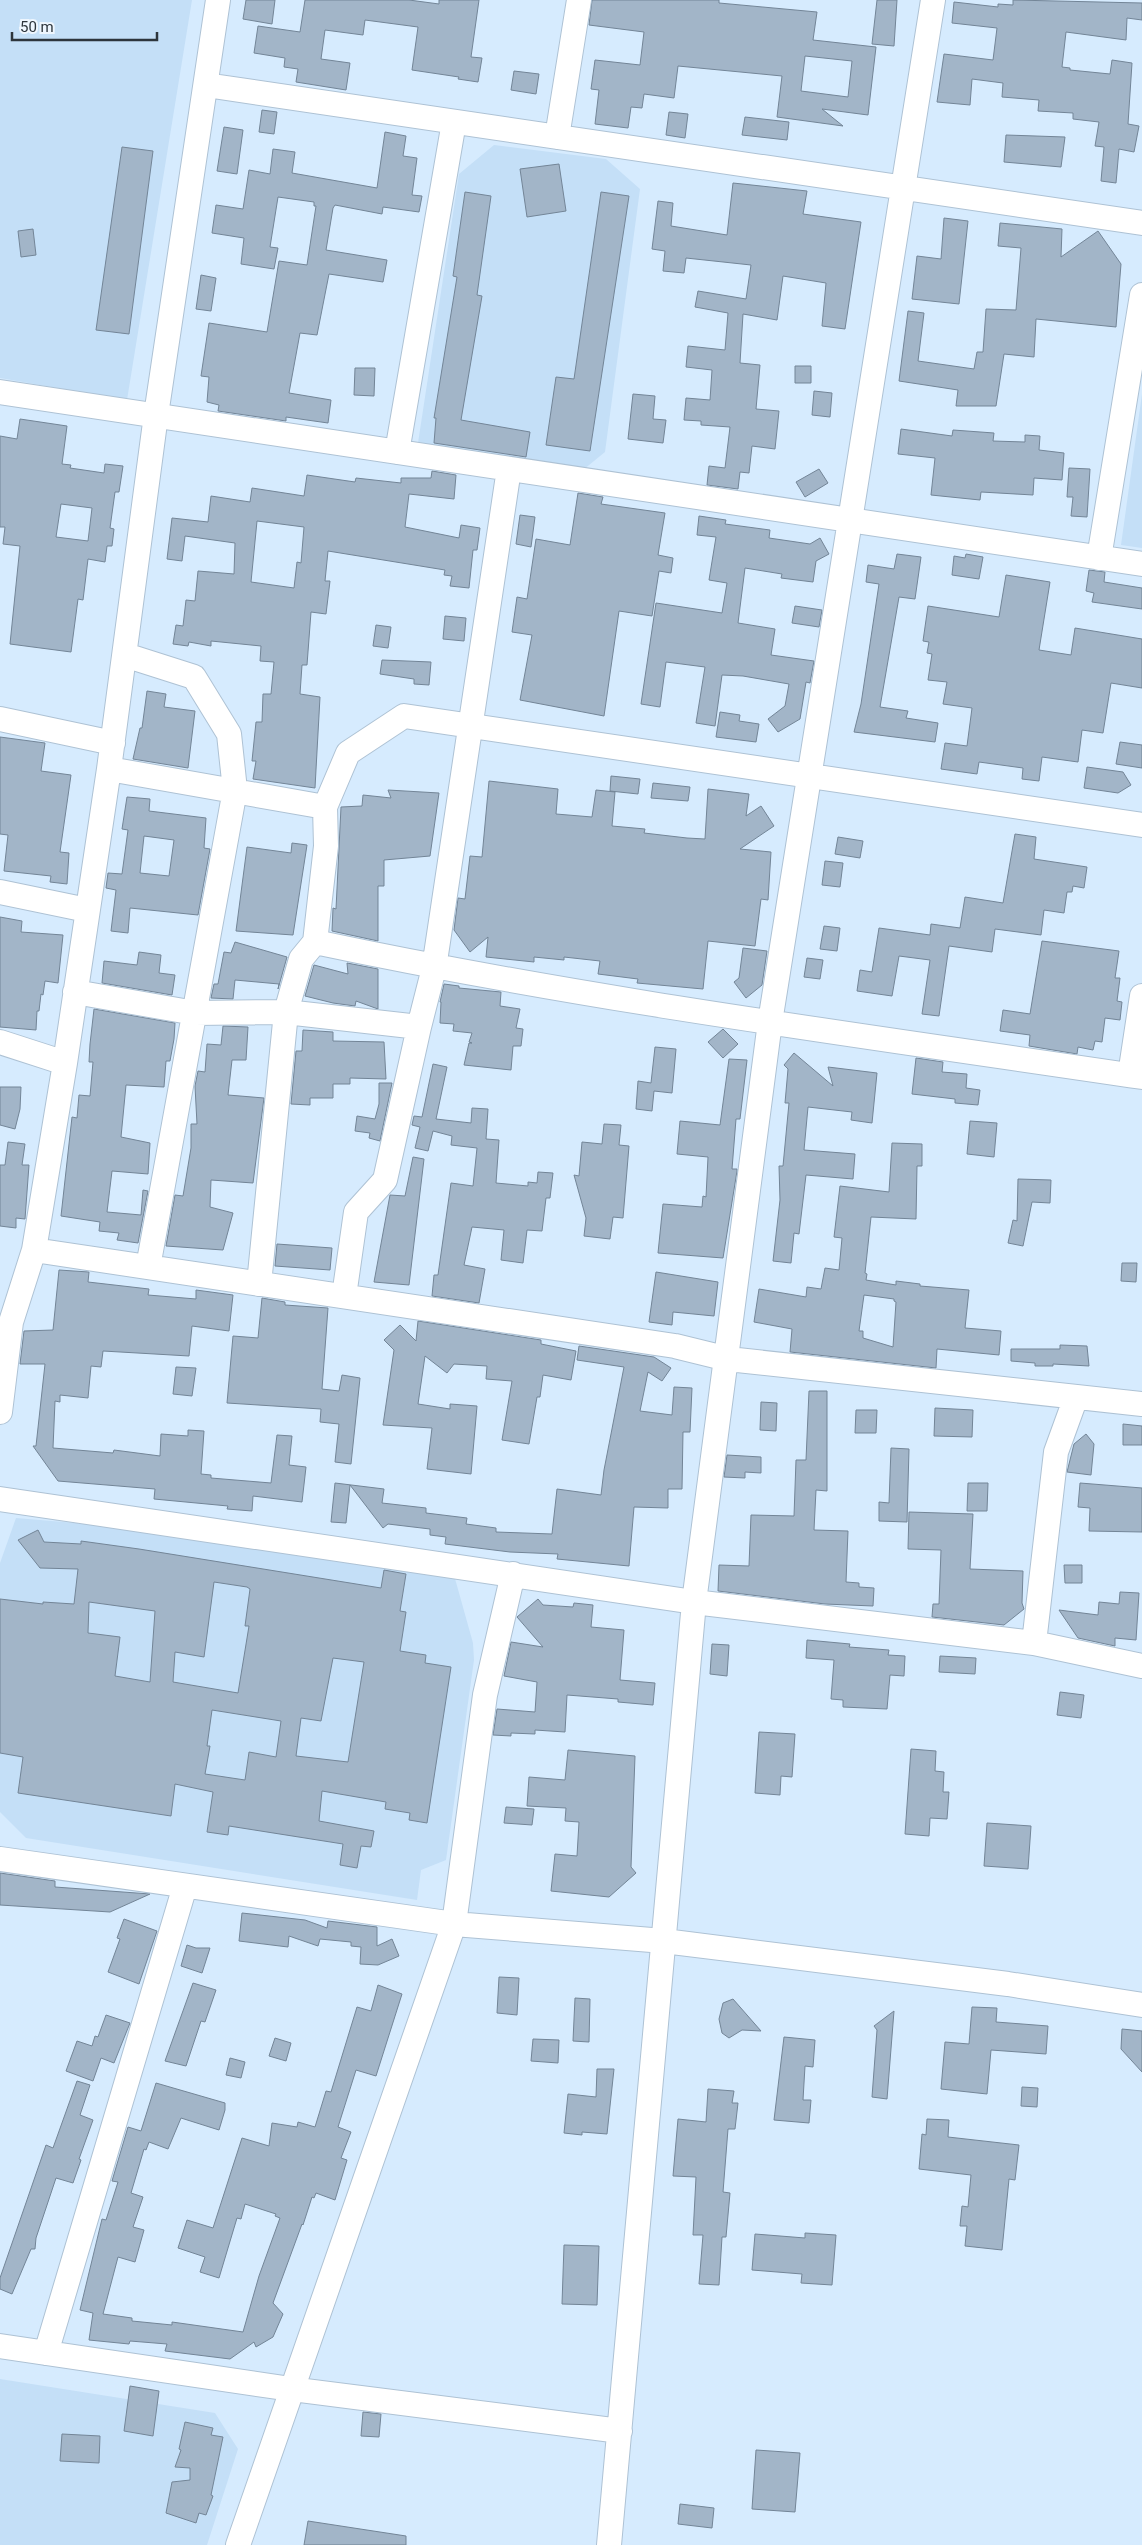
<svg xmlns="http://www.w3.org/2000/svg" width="1142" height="2545" font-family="Roboto,sans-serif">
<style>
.built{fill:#c4dff7}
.building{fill:#a2b5c8;stroke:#738597;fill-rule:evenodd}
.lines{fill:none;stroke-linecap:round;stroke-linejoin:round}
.minor-casing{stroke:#aec2d4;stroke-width:26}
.minor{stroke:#fff;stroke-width:24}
</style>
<rect width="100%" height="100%" fill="#d6ebfe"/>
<path class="built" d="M0,0H192L127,400L0,378Z
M494,145L606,159L640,189L605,452L583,470L418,443L459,174Z
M1142,394V548L1121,545Z
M16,1518L230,1536L454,1575L473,1643L474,1660L446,1860L421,1870L417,1900L26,1838L0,1812V1563Z
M0,2379L215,2413L238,2449L207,2545H0Z"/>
<path class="building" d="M246,0H275L272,24L243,19Z
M305,0H409L439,4V0H479L471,57L482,58L478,82L458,79L459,77L412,70L418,27L365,20L363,35L325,30L321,59L350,63L346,90L296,82L298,69L284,67L285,58L254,53L258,26L300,32Z
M592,0H719V3L817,12L813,40L876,47L868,115L822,109L843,126L777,117L782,76L678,66L674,98L644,94L642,108L631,107L628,128L595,124L599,90L591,89L595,60L640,65L644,32L589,25ZM805,56L852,61L848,97L801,91Z
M877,0H897L894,46L872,44Z
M1013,0L1142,3V20L1127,18L1126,40L1066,32L1062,67L1070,68V70L1110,74L1112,60L1132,63L1128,124L1139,126L1134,152L1119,149L1116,183L1101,181L1104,147L1095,146L1099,122L1073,119V113L1038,111L1039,100L1002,97L1003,83L972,79L970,105L937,102L944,54L993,60L997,28L952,23L954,2L998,7V4L1013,5Z
M514,71L539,74L536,94L511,90Z
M262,110L277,112L274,134L259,132Z
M669,112L688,114L685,138L666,135Z
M745,117L789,122L787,140L742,135Z
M224,127L243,130L237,174L217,171Z
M385,132L406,136L403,156L417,158L412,195L422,196L419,212L383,207L382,214L335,205L333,208L326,250L387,260L383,282L329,274L317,335L300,333L289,393L331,400L328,423L286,417V421L218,411L219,405L207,402L209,377L201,376L209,323L267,332L279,261L307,265L316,206H314V202L278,197L270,247L278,248L274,269L241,264L244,238L212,233L216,205L243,209L249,170L270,174L273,149L295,152L292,173L377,188Z
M1006,135L1065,137L1061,167L1004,162Z
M122,147L153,151L129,334L96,330Z
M559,164L566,211L527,217L520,169Z
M733,183L807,191L803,214L861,222L845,329L822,326L826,283L783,276L777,320L743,314L740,363L760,365L756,409L779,411L775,449L752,446L749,473L740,472L738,489L707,485L709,466L725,468L730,427L701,425V421L684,420L686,398L710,400L712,370L686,367L688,346L725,350L728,313L695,307L698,291L746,299L751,265L686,258L684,273L663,271L665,251L652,249L658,201L673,203L671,226L727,235Z
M465,192L491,196L477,295L482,296L461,420L530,432L526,457L434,443L436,418H434L457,277L453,276Z
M601,192L629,196L590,451L546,445L556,377L574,379Z
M944,218L968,221L959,304L912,299L917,256L941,259Z
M1000,223L1062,229L1061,257L1098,231L1121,264L1116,327L1036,319L1034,357L1004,354L996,406H956L958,390L899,381L908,311L924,313L918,361L974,369L977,352H983L986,309L1016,310L1021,248L998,246Z
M33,229L36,255L21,257L18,231Z
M201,275L216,278L211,311L196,309Z
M795,366H811V383H795Z
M355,368H375L374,396L354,395Z
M814,391L832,393L830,417L812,415Z
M633,394L655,396L653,419L666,420L663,443L628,439Z
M20,419L67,426L62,464L71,465L70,468L104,473L105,464L123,466L119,492H115L110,528L114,529L112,546H107L105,562L88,559L83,600L78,599L71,652L10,644L20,546L3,544L5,527H0V436L17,439ZM61,504L92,508L88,541L56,537Z
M901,429L952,436L953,430L994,433L993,441L1025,442V435L1040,436L1039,450L1064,453L1062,480L1034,478L1033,495L981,492L980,500L931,495L935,458L898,454Z
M1069,468L1090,469L1087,517L1071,516L1073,497H1067Z
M819,469L828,483L805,497L796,482Z
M432,471L456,475L454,499L409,494L405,527L459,538L461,525L480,528L477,550H473L469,588L450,586L452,576L444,575L445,570L328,551L325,581H330L326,614L311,612L307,665H302L300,694L320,697L315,788L253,779L256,761H252L256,722H262L263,694H271L274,662L260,661L261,646L211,641V646L189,642L188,646L173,644L176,625L183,626L186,600L195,601L198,571L234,574L235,543L185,536L182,561L167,559L172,518L208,522L211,496L250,502L252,488L304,496L307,475L355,482L356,478L401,483V478H431ZM257,521L304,527L301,563L297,562L294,588L251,582Z
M578,493L603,497L601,504L665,513L658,555L673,558L671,573L659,571L652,616L619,611L604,716L520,700L532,635L512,632L517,597L527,599L536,539L570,545Z
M520,515L535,517L531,547L516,544Z
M699,516L726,520L725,524L770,530L769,538L810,544L820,538L829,554L816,561L813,582L781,578L782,574L745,568L738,623L775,629L771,655L814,661L810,683L806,682L800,719L778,732L768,719L785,706L789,684L743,676L722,675L715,726L696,723L705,667L666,662L660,707L641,704L656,603L722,613L727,583L709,580L716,537L697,535Z
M897,554L921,557L915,599L899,597L880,707L908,711L906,718L938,723L935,742L854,732L861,704L879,584L866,582L868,565L894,569Z
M966,554L983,557L979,579L952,575L954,556L965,558Z
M1089,570L1105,572L1104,582L1142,588V609L1092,602L1094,593L1086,591Z
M1006,575L1050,582L1039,650L1071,655L1075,628L1142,639V688L1111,683L1103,733L1082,730L1078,762L1042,757L1039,781L1022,779L1023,768L979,762L977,774L941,769L945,743L967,746L972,708L943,704L947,682L928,680L932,654L927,653L929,642L923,641L928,606L999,617Z
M795,606L822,610L819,627L792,623Z
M445,616L466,618L464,641L443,639Z
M376,625L391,627L388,648L373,646Z
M382,660L431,662L429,685L414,684V679L380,674Z
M147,691L166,694L164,707L195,711L188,768L133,759L140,728H142Z
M720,712L740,715L739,721L759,724L756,742L716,737Z
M0,737L45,743L41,771L71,775L60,852L69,853L67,884L50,882L51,876L4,871L8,835L0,834Z
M1120,742L1142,745V768L1116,764Z
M1087,767L1123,772L1131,785L1118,793L1084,788Z
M611,776L640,779L638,794L610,791Z
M489,781L558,789L556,814L592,817L596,790L615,792L612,826L645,829L644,833L687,838L705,839L708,789L749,794L746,816L761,806L774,826L740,849L771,852L768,900L761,899L755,946L708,941L703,989L637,983L638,979L598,974L600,961L564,957V960L534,957V962L486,957L488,937L470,952L454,930L458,898L465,899L470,856L482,857Z
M653,783L690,787L688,801L651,798Z
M388,790L439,793L430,856L384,860V886H378V941L332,931L333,908L336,909L341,807L362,806L363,795L391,798Z
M127,797L150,799L149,811L206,818L204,848L210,849L198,915L130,908L128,933L111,931L116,890L106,888L108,873L122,874L128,830L122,829ZM144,836L174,840L169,876L140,873Z
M1015,834L1036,837L1034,859L1087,867L1084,888L1073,886L1072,892H1067L1064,913L1044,910L1041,935L995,929L992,952L949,946L939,1016L922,1014L930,960L899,956L892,996L857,991L860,970L872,972L879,928L930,935L931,924L960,928L965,897L1003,903Z
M838,837L863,841L860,858L835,854Z
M292,843L307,845L293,935L236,931L247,847L291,853Z
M825,861L843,863L840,887L822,885Z
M0,917L22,921L21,932L63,935L58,983L45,981L43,995L41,994L39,1011H37L36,1030L0,1027Z
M824,926L840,928L837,951L820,949Z
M1042,941L1119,951L1115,978H1120L1117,1001L1122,1002L1120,1020L1105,1018L1102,1042L1095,1041L1093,1050L1078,1047L1077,1054L1029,1046L1030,1035L1000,1031L1003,1010L1030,1014Z
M235,942L287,957L278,989L279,984L235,980L233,999L211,998L214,984H218L224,952L231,953Z
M743,948L767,951L762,985L746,998L734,982L739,978Z
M139,952L161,955L159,973L175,975L172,995L102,983L104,961L137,965Z
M807,958L823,960L820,979L804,977Z
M347,963L378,969V1009L356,1001L355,1006L333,1003L305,996L314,965L348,974Z
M444,984L459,986V988L501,992L500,1006L520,1009L516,1028L523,1029L521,1046H513L511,1070L464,1065L469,1043H472L469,1042L472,1033L453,1031L454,1024L440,1023L441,1002H440Z
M94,1009L175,1023L174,1039L170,1061H166L164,1087L126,1085L121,1137L150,1143L148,1174L112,1171L107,1212L141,1215L143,1190L148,1191L138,1243L117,1240L119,1233L99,1231L100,1222L61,1216L72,1117L77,1118L79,1095L90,1096L93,1062H89L90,1044Z
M223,1026L248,1027L246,1060H232L228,1095L264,1098L253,1183L211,1180L210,1207L233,1213L223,1250L166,1246L175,1195L183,1196L191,1148V1124H197L195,1086L198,1071L205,1072L207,1044L221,1045Z
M723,1029L738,1044L723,1058L708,1042Z
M303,1030L333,1032V1041L384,1042L386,1079L350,1078V1084H333V1098H310V1105L291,1104L296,1051H302Z
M655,1047L676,1049L672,1093L654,1091L652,1111L636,1109L638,1081L651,1083Z
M794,1053L833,1086L828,1067L877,1073L872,1123L851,1120L852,1112L808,1107L804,1150L855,1154L853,1179L806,1175L799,1234L794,1233L791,1263L773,1261L780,1200L779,1166H783L789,1103H785L788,1069L784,1065Z
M916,1058L943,1062L942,1072L967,1074L966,1088L980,1090L978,1105L955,1103V1099L912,1094Z
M729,1059L747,1060L740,1119H736L732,1169H737V1171L723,1258L658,1253L663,1204L702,1207L703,1196L706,1197L708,1157L677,1154L680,1121L720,1125Z
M433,1064L447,1067L436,1119L471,1123L472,1108L488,1109L486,1139L499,1140L496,1183L528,1186V1182L537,1183L538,1172L553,1173L550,1198H546L542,1231L527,1230L523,1263L501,1260L504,1230L472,1227L464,1265L485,1269L479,1303L432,1296L434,1275H438L451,1183L473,1186L477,1148L451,1145L452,1136L433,1131L428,1151L415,1148L420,1127L412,1125L414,1116L422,1117Z
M379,1083H392L380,1141L369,1138L370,1133L355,1131L357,1116L375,1119L379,1104Z
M0,1087H21L20,1109L15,1129L0,1125Z
M970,1121L997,1123L994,1157L967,1154Z
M604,1124L621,1125L619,1145L629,1146L623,1218L613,1217L610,1239L584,1236L586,1218L574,1175L579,1176L582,1142L602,1144Z
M8,1142L25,1144L22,1165H29L25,1219L16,1218V1228L0,1226V1165H5Z
M892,1143L922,1144V1166H917L916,1219L871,1217L865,1273L867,1274L866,1280L896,1285V1281L920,1284V1286L969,1290L965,1328L1001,1331L999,1355L937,1349L936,1368L790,1352L792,1329L754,1322L759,1289L806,1297L807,1287L821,1289L825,1268L839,1270L842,1238L834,1237L840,1186L889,1192ZM864,1295L894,1299V1301L896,1302L893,1347L863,1338V1331H859Z
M413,1157L424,1159L409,1285L374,1282L390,1195L405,1196Z
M1018,1179L1051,1180L1050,1203L1032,1202L1023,1246L1008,1243L1013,1220L1017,1221Z
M277,1244L332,1248L330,1270L275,1266Z
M1122,1263H1137L1136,1282L1121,1281Z
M59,1270L89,1272L88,1282L149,1289L148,1295L196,1299V1290L233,1295L229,1331L192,1326L189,1356L103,1351L101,1367L91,1366L88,1398L60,1395V1402L55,1401L53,1448L113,1453L114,1450L160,1456L161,1434L188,1436V1430L204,1431L201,1474L211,1475V1478L271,1483L277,1435L292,1436L289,1465L306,1467L302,1502L253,1496L252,1511L227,1509L228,1506L154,1499L155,1489L58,1481L33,1446H36L45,1364H20L24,1331L53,1330Z
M656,1272L718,1282L714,1316L673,1312L672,1325L649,1322Z
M262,1298L285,1302V1305L328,1308L322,1389L339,1391L342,1375L360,1378L351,1464L335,1462L339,1424L320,1422L321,1409L227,1403L233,1336L258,1338Z
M418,1321L541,1340V1344L576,1351L571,1380L543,1375L540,1397H537L529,1444L502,1440L512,1381L486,1379L487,1366L454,1364L447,1373L425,1356L418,1404L450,1409V1404L477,1406L471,1474L427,1469L432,1428L383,1425L394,1350L384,1340L400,1325L416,1341Z
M1060,1345L1087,1346L1089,1366L1053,1364V1366H1035V1363L1011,1361V1349H1060Z
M579,1346L654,1357L671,1368L662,1381L648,1372L640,1411L672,1415L674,1387L692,1388L690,1432H683L682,1489H668V1508L634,1507L629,1566L557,1559L558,1554L510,1552L445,1544L446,1537L430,1535V1529L388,1524L383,1528L350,1485L346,1523L331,1522L335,1483L384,1489L382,1503L426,1508V1513L467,1518L466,1524L496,1528V1532L552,1534L557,1489L601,1495L604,1470L624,1367L577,1360Z
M176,1367L196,1368L192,1396L173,1394Z
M809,1391H827V1491L816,1490L814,1530L848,1531L846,1582L859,1583V1587L874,1588L873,1606L825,1604L718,1591L719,1565L749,1566L751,1515L794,1516L796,1460H806Z
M761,1402L777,1403L776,1431L760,1430Z
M935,1408L973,1410L972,1437L934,1436Z
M856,1410H877L876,1433H855Z
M1123,1424L1142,1426V1445H1123Z
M1086,1434L1094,1444L1091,1475L1067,1472L1074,1444Z
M891,1448L909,1449L907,1522L879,1521V1502L889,1503Z
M727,1455L761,1457V1473L745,1472V1478L724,1477Z
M968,1483H988L987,1511H967Z
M1080,1483L1142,1488V1532L1089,1531L1090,1508L1078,1507Z
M909,1512L973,1514L970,1569L1023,1571L1022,1603L1024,1609L1004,1625L932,1617L933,1604H939L941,1550L908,1549Z
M38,1530L44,1542L81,1544V1541L139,1549L381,1588L384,1570L406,1574L400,1611L406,1612L400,1651L426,1655L425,1663L451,1667L427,1823L409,1820L410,1813L385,1809L386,1802L322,1791L319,1821L374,1831L371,1847L361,1846L357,1868L340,1865L343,1844L229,1826L228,1835L207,1832L213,1792L175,1784L171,1816L18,1793L23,1757L0,1753V1599L43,1604V1602L74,1604L78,1569L40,1568L18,1540ZM214,1582L247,1587L250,1589L245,1626H249L238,1693L173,1682L175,1652L204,1657ZM89,1602L155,1611L150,1682L115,1676L120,1637L88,1633ZM333,1658L364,1662L348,1762L296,1756L301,1718L321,1721ZM212,1710L281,1721L276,1757L249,1752L245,1780L205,1774L210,1746H207Z
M1064,1565H1082V1583H1065Z
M1120,1592L1139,1593L1136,1640L1115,1638V1646L1078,1638L1059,1610L1098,1615L1099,1602L1119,1604Z
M538,1599L543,1605L573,1607L574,1603L593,1605L591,1627L624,1630L620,1680L655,1683L653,1705L618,1702V1699L567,1695L565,1732L535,1730V1734L511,1733V1736L493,1735L497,1709L535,1712L537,1682L504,1676L511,1642L543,1647L517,1617Z
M807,1640L850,1644L849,1647L889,1650L888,1655L905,1656L904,1676L890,1675L887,1709L843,1707V1700L831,1699L834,1660L806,1658Z
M712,1644L729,1645L727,1676L710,1674Z
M940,1656L976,1658L975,1674L939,1672Z
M1060,1692L1084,1695L1081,1718L1057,1715Z
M759,1732L795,1734L792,1777L781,1776L780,1795L755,1793Z
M911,1749L936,1751L935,1771L944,1772L943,1792H949L947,1819L930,1818L929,1836L905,1834Z
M568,1750L635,1756L631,1867L636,1873L609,1897L551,1891L555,1854L577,1856L579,1822L565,1821L566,1808L527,1806L529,1777L565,1780Z
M506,1807L534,1809L532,1825L504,1823Z
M987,1823L1031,1826L1028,1869L984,1866Z
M0,1873L55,1881V1887L150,1894L110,1912L0,1905Z
M242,1913L305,1920L327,1928L328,1921L377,1927V1946L392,1939L399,1956L378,1965L360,1964L361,1947L351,1946V1942L320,1939L318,1946L289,1936L288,1947L239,1941Z
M124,1919L157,1931L139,1984L108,1972L120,1939L117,1938Z
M187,1945L196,1948H210L202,1973L181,1966Z
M499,1977L519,1978L517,2015L497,2013Z
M193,1983L216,1990L205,2022L201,2021L186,2066L165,2061Z
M378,1985L402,1994L376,2076L356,2070L338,2127L351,2132L341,2158L347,2160L335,2200L316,2193L314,2198L312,2197L303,2225L302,2224L273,2303L283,2314L273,2337L256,2347L254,2342L230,2359L165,2351L167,2344L130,2341L129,2344L89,2340L93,2313L80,2310L102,2219L106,2220L118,2182L112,2181L128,2127L141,2131L156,2083L225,2103V2110L219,2130L181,2118L168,2149L149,2142L146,2150L144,2149L131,2193L143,2197L133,2227L144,2230L135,2262L118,2257L103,2314L132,2318V2321L172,2325V2322L243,2332L259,2276L280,2218L275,2216L276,2214L245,2204L241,2219L237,2218L219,2278L200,2272L205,2257L178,2248L187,2220L213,2228L242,2138L269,2146L272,2123L297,2127L298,2122L315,2127L326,2091L331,2092L357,2007L371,2011Z
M575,1998L590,1999L589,2042L573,2041Z
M733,1999L761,2031L742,2030L729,2038L722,2033L719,2019L723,2003Z
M972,2007L997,2008L996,2022L1048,2026L1046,2054L991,2050L987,2094L941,2089L945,2042L969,2044Z
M894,2011L887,2099L872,2097L877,2030L874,2026Z
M106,2015L130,2023L114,2063L101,2058L93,2081L66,2071L77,2041L92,2046L95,2036L98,2037Z
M1122,2029L1142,2031V2072L1121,2049Z
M784,2037L815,2040L813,2067L805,2066L803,2100H811L809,2123L774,2120Z
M275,2038L291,2043L286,2061L269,2056Z
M533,2039L559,2040L558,2063L531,2061Z
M230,2058L245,2062L241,2078L226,2075Z
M597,2069H614L607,2134L582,2132V2135L564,2133L568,2094L596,2097Z
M77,2081L90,2085L80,2115L93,2120L79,2159L81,2160L73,2183L56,2178L36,2238L35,2249H31L12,2294L0,2289V2278L46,2145L53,2148Z
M1022,2087L1038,2088L1037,2107L1021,2106Z
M708,2089L734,2091L732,2103H738L735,2129H728L723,2192L730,2193L726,2237H722L719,2285L699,2284L703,2235H693L696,2177L673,2176L678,2119L706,2122Z
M927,2119L949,2120L948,2137L1019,2145L1015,2180L1009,2179L1002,2250L965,2246L967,2226H960L962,2206L968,2207L971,2175L919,2169L922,2134L926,2135Z
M805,2233L836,2235L832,2285L801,2283L802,2274L752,2270L755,2234L805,2238Z
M564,2245L599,2246L597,2305L562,2304Z
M130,2386L159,2391L153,2436L124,2431Z
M363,2412L381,2414L379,2437L361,2436Z
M185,2422L213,2428L211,2435L223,2437L211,2495L213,2496L206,2515L199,2513L196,2523L166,2513L172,2482L190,2480V2468L175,2467L181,2450L179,2449Z
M62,2434L100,2436L99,2463L60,2461Z
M756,2450L800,2453L795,2512L752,2509Z
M680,2504L714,2508L712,2528L678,2524Z
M308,2521L406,2536V2545H304Z"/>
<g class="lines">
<g class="minor-casing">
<path id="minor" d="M206,85L1142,223
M557,137L579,0
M0,392L1142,564
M397,452L454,122
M1099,558L1142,295
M125,655L194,677L229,734L235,790L148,1267
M0,719L113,743
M109,769L325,807L348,753L404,716L1142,825
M0,892L87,910
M315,942C588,1000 866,1036 1142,1077
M75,992L195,1013L286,1012L419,1027
M0,1042L65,1063
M1130,1075L1142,996
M34,1250L675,1346L728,1359L1142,1404
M259,1284L286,1012L301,959L315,942L326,846L325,807
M344,1296L356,1212L385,1180L419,1027L434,968L509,469
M0,1412L11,1322L34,1250L65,1063L109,769L156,415L218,0
M0,1499L694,1602L1034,1643L1142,1666
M1034,1643L1056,1452L1076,1397
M0,1859L454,1924L664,1941L1008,1984L1142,2005
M0,2346L291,2389L620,2431
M46,2353L185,1886
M238,2545L454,1924L485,1695L513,1574
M609,2545L694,1602L770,1022L933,0"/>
</g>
<use href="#minor" class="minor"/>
</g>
<path d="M12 32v8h145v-8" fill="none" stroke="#2d353c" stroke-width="2.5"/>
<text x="20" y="32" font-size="15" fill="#2d353c" stroke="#eef6fe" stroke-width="4" paint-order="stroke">50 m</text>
</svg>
